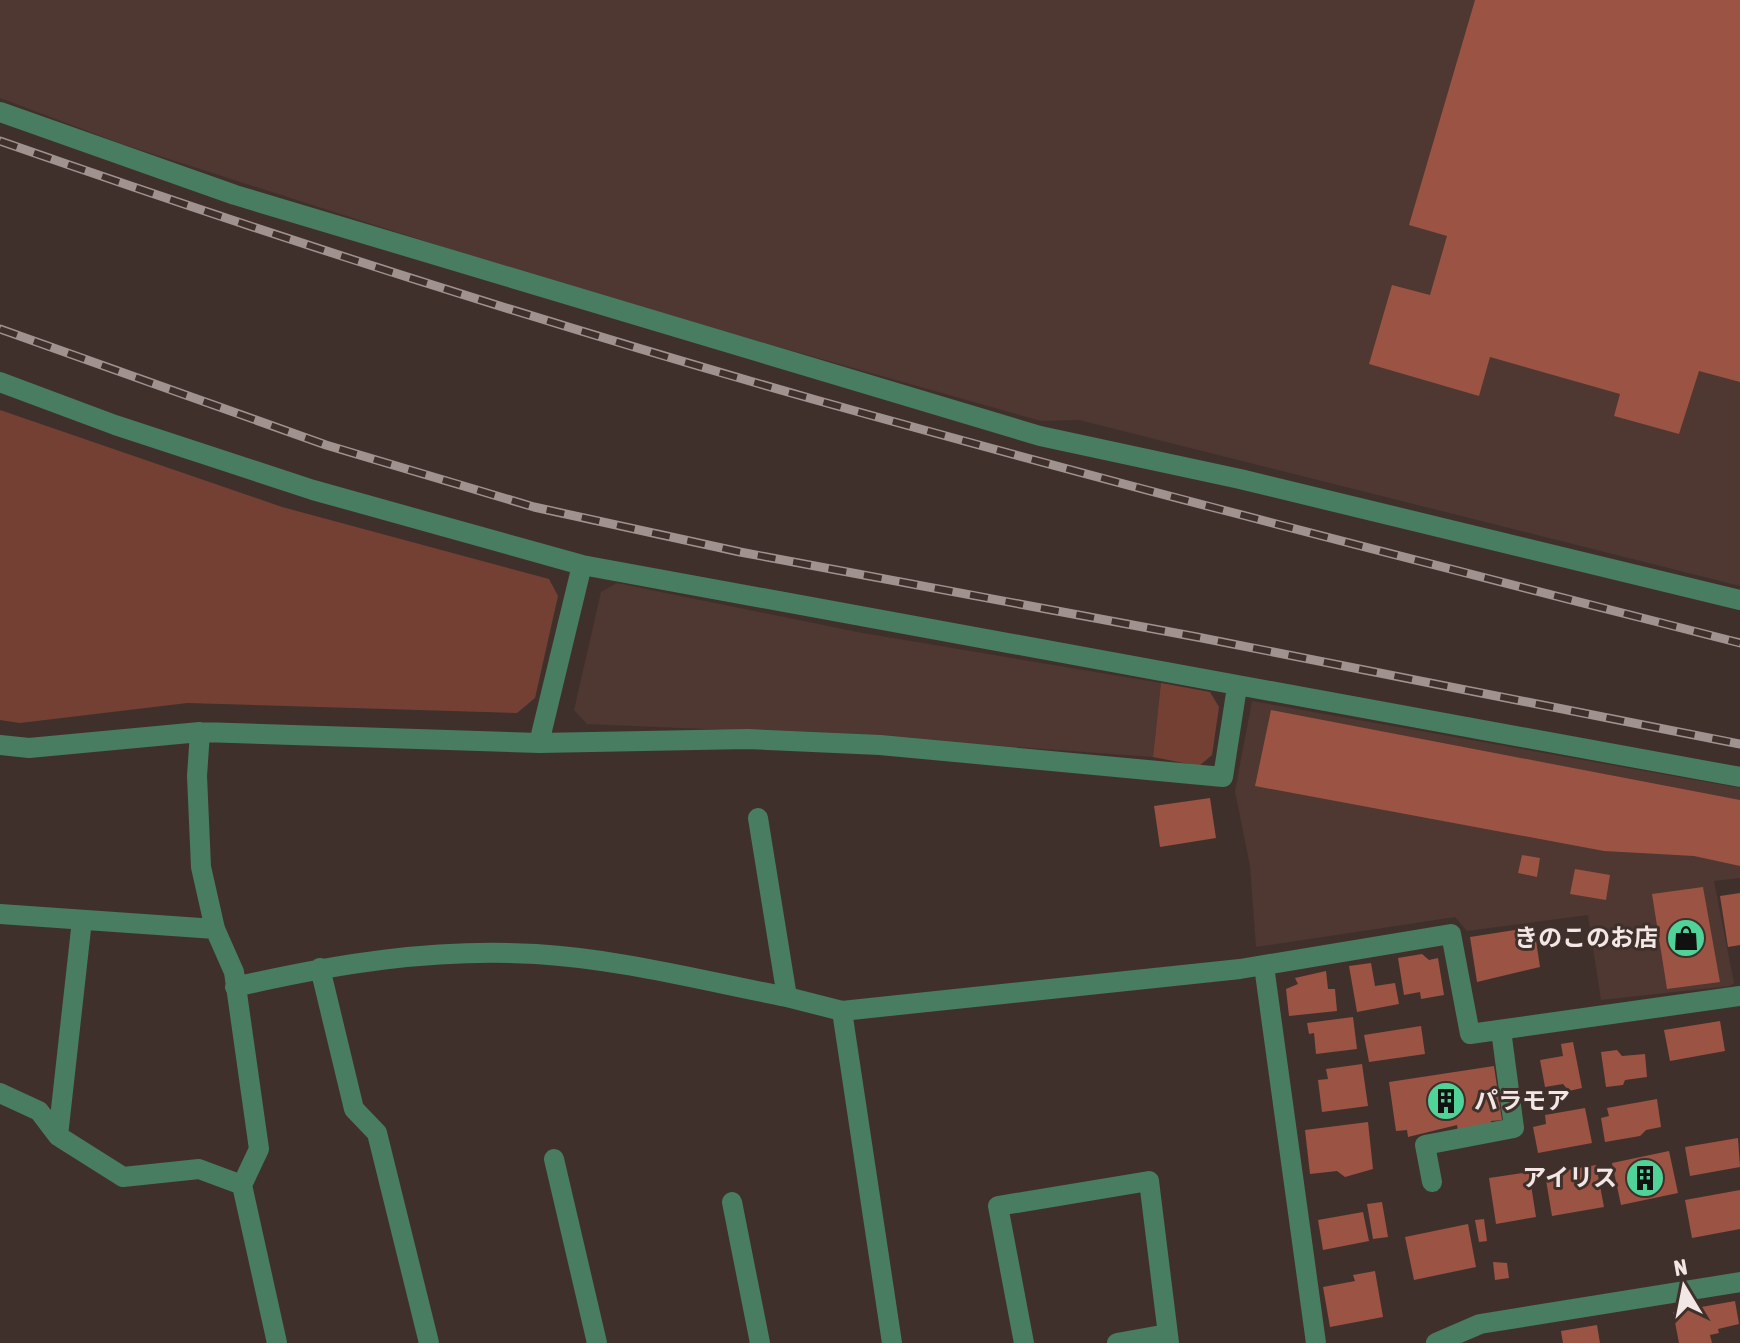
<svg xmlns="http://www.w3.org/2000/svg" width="1740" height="1343" font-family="'Asap Condensed','Noto Sans JP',sans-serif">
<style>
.built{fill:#4f3732}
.green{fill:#754034}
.building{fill:#9b5343}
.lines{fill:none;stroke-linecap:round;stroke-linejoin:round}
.minor{stroke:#487d62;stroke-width:20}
.rail-casing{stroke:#9f928f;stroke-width:9}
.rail{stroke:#40302c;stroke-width:6;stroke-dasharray:18;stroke-linecap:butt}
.labels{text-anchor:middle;stroke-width:6;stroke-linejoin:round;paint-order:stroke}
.poi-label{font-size:24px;font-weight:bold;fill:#f2e7e5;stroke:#40302c;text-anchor:end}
</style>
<rect width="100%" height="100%" fill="#40302c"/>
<path class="built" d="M0,0H1740V586L1079,420L1041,421L580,291L122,144L0,98Z
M617,583L857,632L1161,683L1153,757L848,735L587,724L574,710L601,592Z
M1252,701L1740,788V878L1714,881L1734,983L1730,986L1601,1000L1588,915L1467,931L1455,917L1256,947L1250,866L1235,791Z"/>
<path class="green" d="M0,410L282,507L549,579L558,596L535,698L517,713L187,703L20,723L0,720Z
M1161,683L1210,692L1219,707L1212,755L1199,766L1153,757Z"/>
<path class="building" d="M1475,0H1740V382L1699,371L1679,434L1614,416L1620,394L1490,357L1479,396L1369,364L1392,285L1430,295L1447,236L1409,225Z
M1271,710L1740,800V866L1694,856L1604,851L1255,786Z
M1210,798L1216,838L1160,847L1154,806Z
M1522,855L1540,858L1537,877L1518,873Z
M1575,869L1610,875L1606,900L1570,894Z
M1703,887L1720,982L1667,989L1652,894Z
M1740,893V945L1728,947L1720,896Z
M1534,927L1540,967L1477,982L1470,937Z
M1422,954L1429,960L1438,958L1444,995L1421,999L1420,992L1404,995L1398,958Z
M1371,963L1375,986L1395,983L1399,1004L1357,1012L1349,966Z
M1326,971L1328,989H1335L1337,1011L1289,1016L1286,989L1298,984L1295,978Z
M1353,1017L1357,1049L1316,1054L1314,1033L1309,1034L1307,1023Z
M1720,1021L1725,1051L1670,1061L1664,1030Z
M1421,1026L1425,1054L1369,1062L1364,1035Z
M1573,1042L1582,1088L1569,1091L1563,1084L1545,1087L1540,1060L1563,1056L1561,1044Z
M1617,1050L1622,1056L1645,1054L1647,1077L1625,1080L1623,1085L1606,1087L1601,1052Z
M1362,1064L1368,1106L1322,1112L1318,1080L1328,1079L1326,1069Z
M1494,1066L1502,1120L1491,1121V1126L1458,1131L1457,1125L1408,1137L1407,1130L1396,1131L1389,1082Z
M1657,1099L1661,1127L1646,1130L1640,1136L1605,1142L1601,1118L1609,1116L1607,1108Z
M1585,1108L1592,1143L1538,1153L1533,1127L1546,1124L1545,1115Z
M1368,1122L1373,1169L1345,1177L1337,1171L1310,1174L1305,1130Z
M1738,1138L1740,1167L1690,1176L1685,1147Z
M1669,1151L1678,1193L1621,1205L1612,1163Z
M1596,1165L1604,1207L1552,1216L1545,1174Z
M1529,1172L1536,1217L1496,1224L1489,1178Z
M1740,1190V1229L1692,1238L1685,1200Z
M1382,1202L1388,1237L1373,1239L1367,1204Z
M1363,1212L1369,1241L1323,1250L1318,1220Z
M1484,1219L1487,1241L1479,1242L1475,1220Z
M1468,1224L1476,1267L1414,1280L1405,1237Z
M1493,1262L1507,1263L1509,1278L1495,1280Z
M1375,1271L1383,1317L1330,1327L1323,1287L1355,1281L1353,1275Z
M1735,1301L1739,1324L1718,1329L1719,1333L1710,1335L1712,1343H1679L1673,1312Z
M1597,1325L1600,1343H1563L1561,1331Z"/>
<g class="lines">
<path class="minor" d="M0,112L235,195L1040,436L1240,479L1740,600
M0,382L115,425L313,490L582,565L1740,777
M200,732L197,776L201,867L215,929L234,972L259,1149L242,1185
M539,743L582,565
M0,745L29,748L200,732L539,743L748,739L880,745L1223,777L1237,687
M758,818L787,997L842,1011L1240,969L1451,934L1470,1034L1740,996
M0,914L215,929
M1264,966L1316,1343
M320,968L354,1109L377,1133L429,1343
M235,987C335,964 433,948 536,954C620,959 704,981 787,997
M842,1011L892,1343
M0,1093L39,1111L58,1136L123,1177L199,1169L242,1185L277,1343
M58,1136L82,920
M554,1159L597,1343
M1432,1182L1425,1145L1514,1128L1501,1030
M732,1202L760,1343
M1024,1343L998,1206L1149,1181L1169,1343
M1117,1343L1167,1334
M1436,1343L1480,1324L1740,1282"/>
<g class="rail-casing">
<path id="rail" d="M0,141C269,235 541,322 816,400C1122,486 1431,564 1740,643
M0,329L326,445L534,507L740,552L1197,637L1740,744"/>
</g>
<use href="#rail" class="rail"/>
</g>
<defs>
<g id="shop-disc" transform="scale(2)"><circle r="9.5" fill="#50d398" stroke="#40302c"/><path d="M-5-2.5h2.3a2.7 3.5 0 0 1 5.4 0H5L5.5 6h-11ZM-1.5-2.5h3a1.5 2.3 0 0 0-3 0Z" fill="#111"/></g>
<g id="building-disc" transform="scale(2)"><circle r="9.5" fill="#50d398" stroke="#40302c"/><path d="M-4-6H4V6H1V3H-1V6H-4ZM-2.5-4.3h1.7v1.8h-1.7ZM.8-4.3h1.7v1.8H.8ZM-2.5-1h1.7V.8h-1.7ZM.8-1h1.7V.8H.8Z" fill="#111"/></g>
</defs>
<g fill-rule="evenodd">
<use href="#shop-disc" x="1686" y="938"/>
<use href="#building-disc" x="1446" y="1101"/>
<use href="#building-disc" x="1645" y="1178"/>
</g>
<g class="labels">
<g class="poi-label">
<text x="1658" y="946">きのこのお店</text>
<text x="1474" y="1109" text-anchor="start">パラモア</text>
<text x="1617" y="1186">アイリス</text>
</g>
</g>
<g transform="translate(1684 1287) rotate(350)" stroke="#40302c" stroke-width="6" paint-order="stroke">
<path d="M0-6L14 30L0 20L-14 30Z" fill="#f2e7e5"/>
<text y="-12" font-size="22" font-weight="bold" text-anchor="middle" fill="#f2e7e5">N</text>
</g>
</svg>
